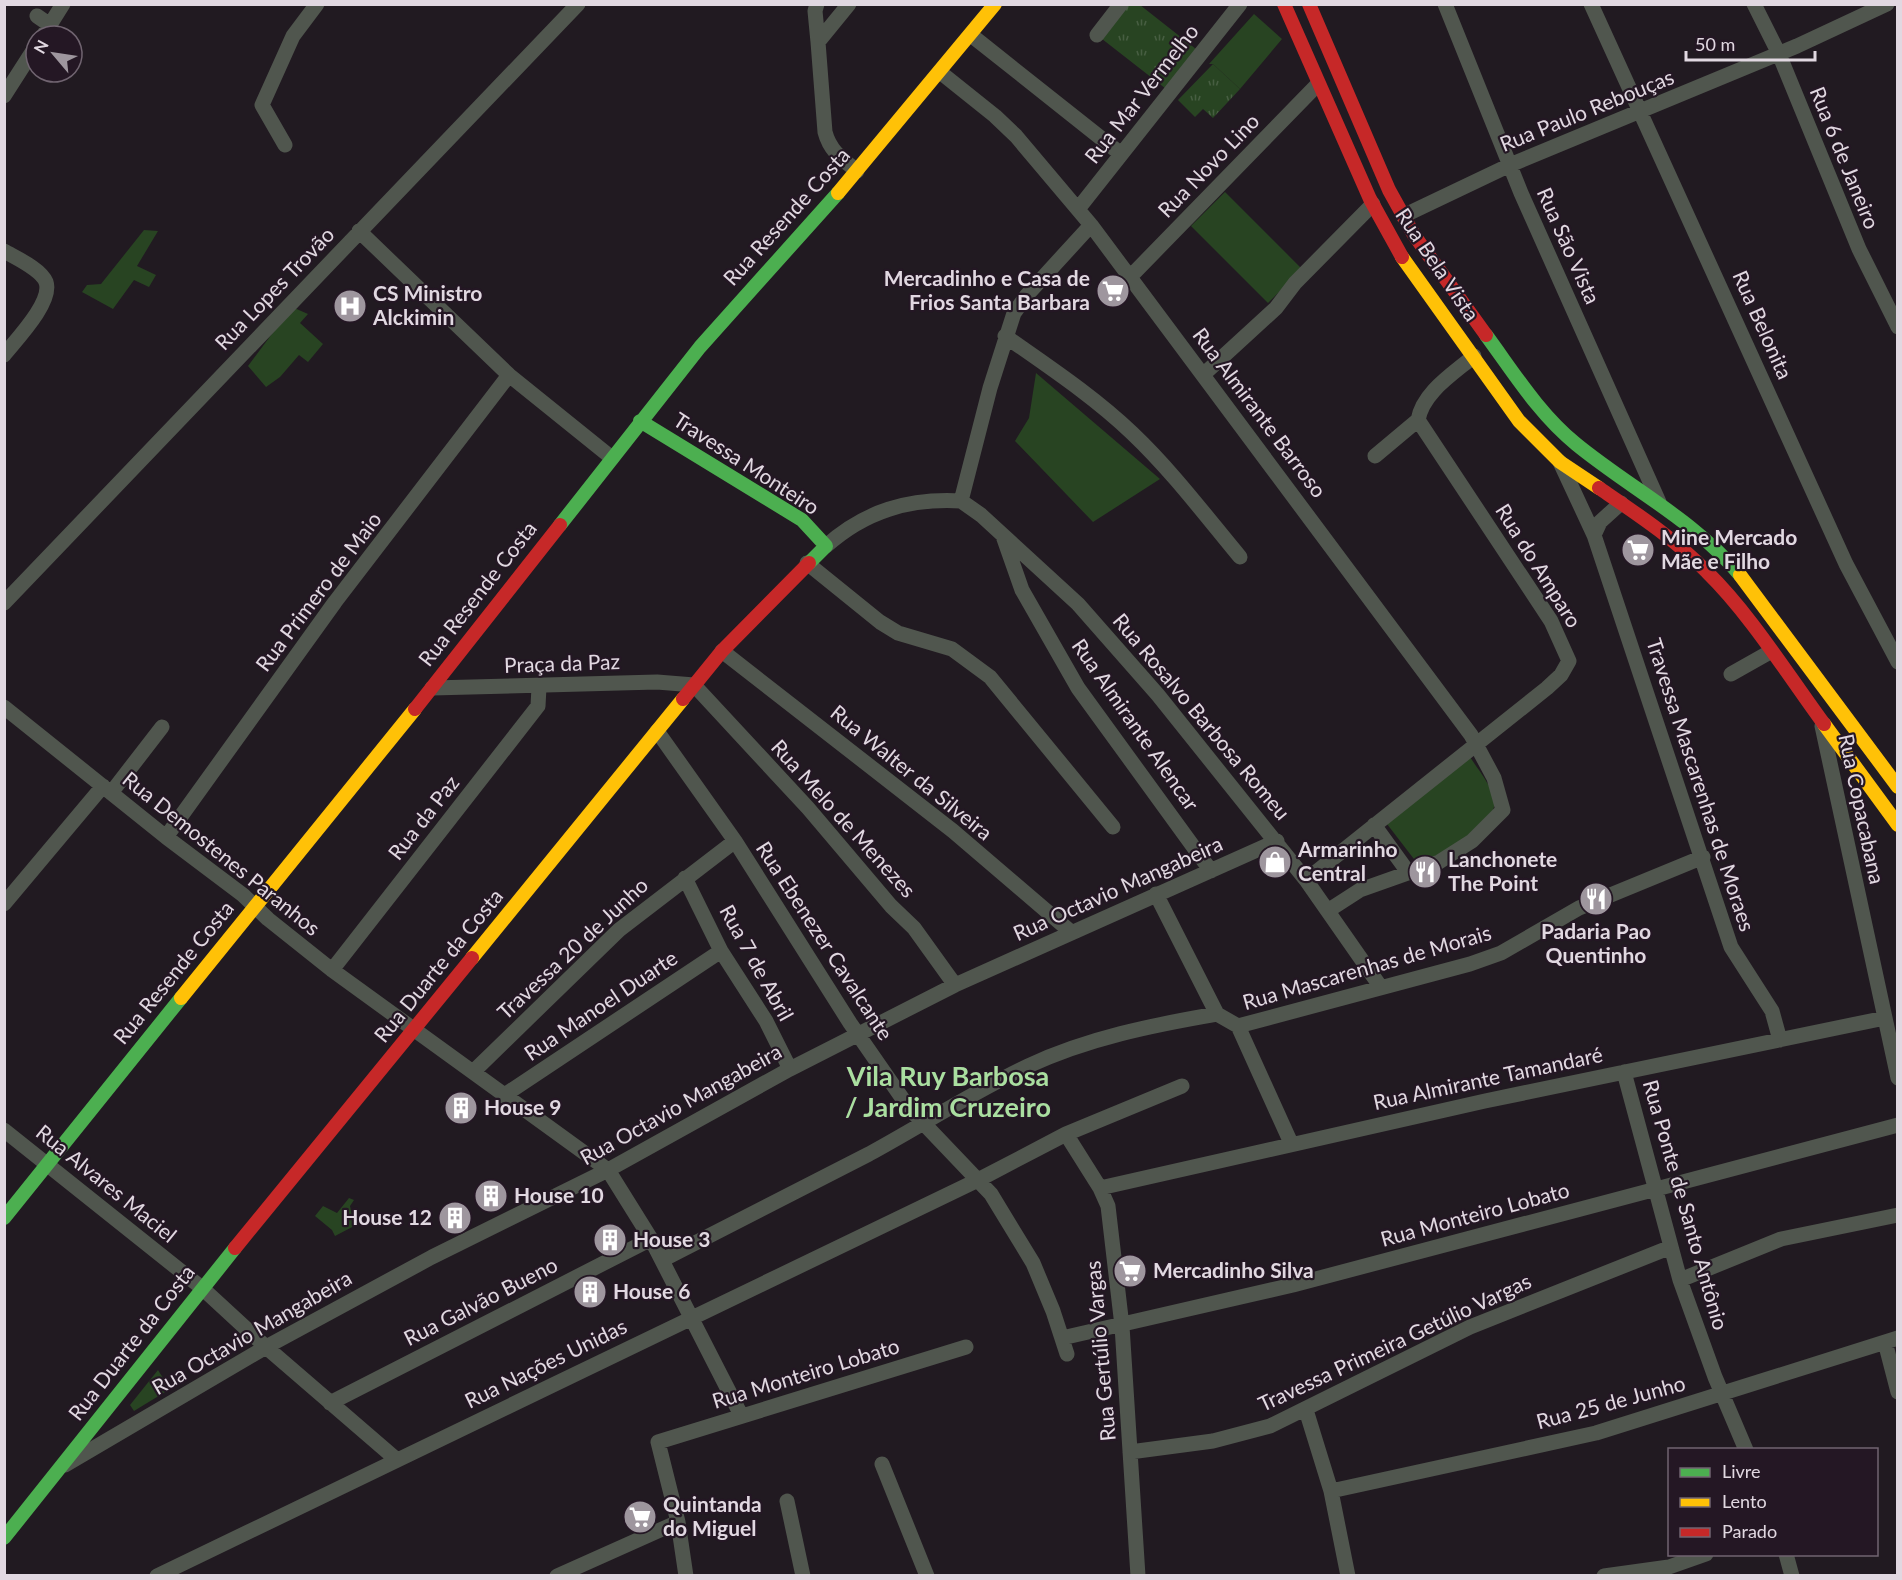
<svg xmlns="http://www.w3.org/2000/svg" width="1902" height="1580" font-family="Lato,sans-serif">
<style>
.grass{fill:url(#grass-tufts)}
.green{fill:#284422}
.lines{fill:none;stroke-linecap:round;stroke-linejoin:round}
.street{stroke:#50564e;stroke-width:15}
.fast{stroke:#4caf50;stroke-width:14}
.slow{stroke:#ffc107;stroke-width:14}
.jam{stroke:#c62828;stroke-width:14}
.labels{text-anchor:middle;stroke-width:4.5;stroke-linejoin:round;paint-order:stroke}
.street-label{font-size:21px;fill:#e1d8e1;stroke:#241724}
.poi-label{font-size:21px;font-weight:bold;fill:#e1d8e1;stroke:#241724;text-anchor:start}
.district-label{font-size:27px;font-weight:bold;fill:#aadea0;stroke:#241724}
</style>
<defs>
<pattern id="grass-tufts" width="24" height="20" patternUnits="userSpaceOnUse" patternTransform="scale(1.5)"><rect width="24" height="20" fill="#284422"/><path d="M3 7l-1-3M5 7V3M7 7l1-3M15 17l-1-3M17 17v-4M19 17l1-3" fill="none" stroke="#475e42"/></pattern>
</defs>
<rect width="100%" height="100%" fill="#211a21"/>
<path class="grass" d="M1121,5H1140L1201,53L1170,92L1097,35Z
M1213,64L1240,89L1213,118L1203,109L1195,117L1178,100Z"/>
<path class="green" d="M1254,14L1282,39L1240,89L1213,64H1209Z
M1225,192L1302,269L1268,303L1191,226Z
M144,230L158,231L137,266L156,275L149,287L134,280L113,309L82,292L87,285L101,284Z
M292,307L308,314L300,323L323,344L308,362L299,355L280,377L266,387L248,366Z
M1036,373L1160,479L1093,522L1015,441L1029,418Z
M1470,757C1478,770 1497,791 1494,807C1489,833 1439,856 1417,863L1387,824Z
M349,1198L354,1200L350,1206L353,1221L358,1224L335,1236L332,1230L315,1216L323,1206L337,1213Z
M158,1370L170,1389L134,1411L130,1405Z"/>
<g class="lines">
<path class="street" d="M817,4L815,11L818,42
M849,4L818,42L825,132C830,151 842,159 857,171
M1445,4L1521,193L1659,502
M1591,4L1846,564L1898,662
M1754,4L1779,54L1859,249L1898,327
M37,16L50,25
M971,35L1121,154
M1097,35L1121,4
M43,36L63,4
M940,72L995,116L1016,136L1091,225L1471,735L1494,778L1503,810L1472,841L1439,862L1360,890L1329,910
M4,96L36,46
M285,145L262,105L293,36L317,4
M1078,209L1240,4
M1403,216L1510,165L1797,46L1887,4
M359,231L509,375L612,458
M4,251C16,258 41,269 46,282C53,302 16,340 4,355
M1131,276L1318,84
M1005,336C1049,367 1093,396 1132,433C1172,471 1205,515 1240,557
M1204,374L1276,308L1295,283L1373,204
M1375,456L1418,420C1423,392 1453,374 1474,356
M1560,462L1594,535L1731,947L1772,1011L1780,1040
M961,501L981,515L1078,604L1158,695L1306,880L1380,986
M961,501L990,388L1014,313L1027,295L1091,225
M1594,535L1600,522L1621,503
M1003,536L1022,590L1078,688L1211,871
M826,546C865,511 909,498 961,501
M807,563L880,622L898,633L952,649L990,677L1113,827
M4,603L578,4
M722,651L953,831L1071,932
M1731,674L1770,652
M432,688L657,682L694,685L808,808L891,906L914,928L955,985
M4,707L166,837L243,895L268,919L332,970L608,1170L651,1239L741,1415
M1822,726L1898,1078
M657,731L735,841L850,1023L909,1108L991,1194L1033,1263L1053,1311L1067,1354
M111,793L162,727
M1374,825L1408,872
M166,837L335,602L509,375
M685,878L721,951L766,1021L790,1069
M1306,880L1547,688L1561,675L1569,661L1551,621L1418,420
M1156,894L1217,1014L1238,1026L1291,1143
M4,904L103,786
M332,970L538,706L539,687
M1238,1026L1470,964L1501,953L1579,908L1703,857
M474,1071L619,930L735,841
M1624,1072L1680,1280L1715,1377L1746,1450
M503,1096L721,951
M4,1130L202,1288L266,1347L397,1460
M1066,1134L1100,1188L1108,1206L1122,1326L1138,1576
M1100,1188L1485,1101L1885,1018
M662,1260C731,1225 800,1190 869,1154C922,1125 973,1092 1028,1066C1088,1038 1153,1025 1217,1014
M1680,1280L1781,1239L1898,1215
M1062,1338L1293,1285L1898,1125
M1885,1342L1898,1392
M330,1403L651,1239
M1306,1410L1331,1491L1348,1576
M1130,1452L1213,1441L1270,1426L1470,1327L1671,1247
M882,1464L927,1576
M65,1465L266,1347L432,1257L608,1170L790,1069L955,985L1277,841
M1331,1491L1596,1433L1898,1338
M787,1501L803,1576
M1786,1554L1792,1576
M157,1576L978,1180L1066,1134L1182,1086
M557,1576L678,1522
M686,1576L678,1522L658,1442L966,1347
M1604,1576L1669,1567L1706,1554"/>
<path class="fast" d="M1486,335C1514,373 1539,414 1576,444C1631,489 1694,520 1740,575
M640,421L802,520L826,546L809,563
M560,525L700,347L838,193
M4,1218L181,998
M4,1538L235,1248"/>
<path class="slow" d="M838,193L995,4
M1402,257L1519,421L1560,462L1599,488
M1740,575L1898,787
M1824,724L1898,825
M472,958L683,699
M181,998L415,709"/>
<path class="jam" d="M1284,4L1370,199L1402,257
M1309,4L1389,190L1414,235L1486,335
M1599,488C1637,514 1675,539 1707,572C1750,614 1788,675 1824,724
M683,699L722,651L809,563
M415,709L560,525
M235,1248L472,958"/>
</g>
<defs>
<g id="supermarket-disc" transform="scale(1.725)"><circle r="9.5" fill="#9e969e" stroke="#241724"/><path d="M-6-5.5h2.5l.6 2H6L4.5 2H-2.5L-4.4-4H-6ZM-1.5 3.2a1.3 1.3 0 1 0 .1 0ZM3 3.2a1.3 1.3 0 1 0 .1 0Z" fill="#fff"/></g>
<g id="hospital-disc" transform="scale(1.725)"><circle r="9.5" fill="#9e969e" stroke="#241724"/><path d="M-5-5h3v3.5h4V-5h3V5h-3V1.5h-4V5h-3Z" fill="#fff"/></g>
<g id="shop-disc" transform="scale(1.725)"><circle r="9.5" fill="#9e969e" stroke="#241724"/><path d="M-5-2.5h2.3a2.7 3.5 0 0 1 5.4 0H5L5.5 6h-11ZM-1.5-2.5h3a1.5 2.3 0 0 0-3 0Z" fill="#fff"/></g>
<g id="restaurant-disc" transform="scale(1.725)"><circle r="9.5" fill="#9e969e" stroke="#241724"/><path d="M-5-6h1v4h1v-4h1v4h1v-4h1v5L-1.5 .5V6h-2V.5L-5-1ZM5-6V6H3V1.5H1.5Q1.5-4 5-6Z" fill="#fff"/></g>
<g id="building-disc" transform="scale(1.725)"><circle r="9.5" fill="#9e969e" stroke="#241724"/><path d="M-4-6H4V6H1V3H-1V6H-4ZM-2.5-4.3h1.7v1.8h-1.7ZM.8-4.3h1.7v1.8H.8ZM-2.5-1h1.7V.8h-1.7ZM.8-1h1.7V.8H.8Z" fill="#fff"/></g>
</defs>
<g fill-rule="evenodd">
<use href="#supermarket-disc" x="1113" y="291"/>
<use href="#hospital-disc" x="350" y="306"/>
<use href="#supermarket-disc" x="1638" y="550"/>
<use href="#shop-disc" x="1275" y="862"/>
<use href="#restaurant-disc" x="1425" y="872"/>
<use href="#restaurant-disc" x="1596" y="899"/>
<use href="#building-disc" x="461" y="1108"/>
<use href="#building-disc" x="491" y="1196"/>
<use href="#building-disc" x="455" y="1218"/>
<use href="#building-disc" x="610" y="1240"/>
<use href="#supermarket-disc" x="1130" y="1271"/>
<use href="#building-disc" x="590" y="1292"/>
<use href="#supermarket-disc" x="640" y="1517"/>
</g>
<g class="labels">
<g class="street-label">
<text transform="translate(1142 94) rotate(-52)" y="7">Rua Mar Vermelho</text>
<text transform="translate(1587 111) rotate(-22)" y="7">Rua Paulo Rebouças</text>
<text transform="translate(1844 158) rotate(68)" y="7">Rua 6 de Janeiro</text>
<text transform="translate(1209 166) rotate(-46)" y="7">Rua Novo Lino</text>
<text transform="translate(787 217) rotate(-48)" y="7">Rua Resende Costa</text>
<text transform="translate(1568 246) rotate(66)" y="7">Rua São Vista</text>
<text transform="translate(1437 265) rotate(56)" y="7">Rua Bela Vista</text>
<text transform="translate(275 289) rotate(-46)" y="7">Rua Lopes Trovão</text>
<text transform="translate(1762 325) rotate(66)" y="7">Rua Belonita</text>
<text transform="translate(1259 413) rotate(53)" y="7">Rua Almirante Barroso</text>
<text transform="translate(746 464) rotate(33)" y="7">Travessa Monteiro</text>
<text transform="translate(1538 566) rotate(58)" y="7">Rua do Amparo</text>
<text transform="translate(319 592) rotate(-53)" y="7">Rua Primero de Maio</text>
<text transform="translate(478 594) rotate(-52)" y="7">Rua Resende Costa</text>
<text transform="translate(562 664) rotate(-2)" y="7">Praça da Paz</text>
<text transform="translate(1201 717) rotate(50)" y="7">Rua Rosalvo Barbosa Romeu</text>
<text transform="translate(1135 725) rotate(55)" y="7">Rua Almirante Alencar</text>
<text transform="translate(911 773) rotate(39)" y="7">Rua Walter da Silveira</text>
<text transform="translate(1700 785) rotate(72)" y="7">Travessa Mascarenhas de Moraes</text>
<text transform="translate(1861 809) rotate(78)" y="7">Rua Copacabana</text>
<text transform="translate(424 818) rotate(-52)" y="7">Rua da Paz</text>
<text transform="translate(843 819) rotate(48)" y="7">Rua Melo de Menezes</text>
<text transform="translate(221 854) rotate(39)" y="7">Rua Demostenes Paranhos</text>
<text transform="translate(1118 889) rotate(-24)" y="7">Rua Octavio Mangabeira</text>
<text transform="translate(824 941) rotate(57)" y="7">Rua Ebenezer Cavalcante</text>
<text transform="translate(573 949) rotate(-43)" y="7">Travessa 20 de Junho</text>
<text transform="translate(756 963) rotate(61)" y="7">Rua 7 de Abril</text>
<text transform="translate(439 966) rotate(-51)" y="7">Rua Duarte da Costa</text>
<text transform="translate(1367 968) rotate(-16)" y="7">Rua Mascarenhas de Morais</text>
<text transform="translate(174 973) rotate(-51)" y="7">Rua Resende Costa</text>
<text transform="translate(601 1006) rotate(-34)" y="7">Rua Manoel Duarte</text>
<text transform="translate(1488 1079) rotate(-12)" y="7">Rua Almirante Tamandaré</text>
<text transform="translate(681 1105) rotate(-29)" y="7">Rua Octavio Mangabeira</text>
<text transform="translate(106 1184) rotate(39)" y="7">Rua Alvares Maciel</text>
<text transform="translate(1685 1205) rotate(74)" y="7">Rua Ponte de Santo Antônio</text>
<text transform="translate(1475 1215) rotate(-15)" y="7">Rua Monteiro Lobato</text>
<text transform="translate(481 1302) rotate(-27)" y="7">Rua Galvão Bueno</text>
<text transform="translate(252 1333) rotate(-30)" y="7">Rua Octavio Mangabeira</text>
<text transform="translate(132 1343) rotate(-52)" y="7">Rua Duarte da Costa</text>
<text transform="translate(1395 1343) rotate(-25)" y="7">Travessa Primeira Getúlio Vargas</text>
<text transform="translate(1101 1351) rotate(-95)" y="7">Rua Gertúlio Vargas</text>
<text transform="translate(546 1364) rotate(-26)" y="7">Rua Nações Unidas</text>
<text transform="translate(806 1374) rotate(-17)" y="7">Rua Monteiro Lobato</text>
<text transform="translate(1611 1403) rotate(-15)" y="7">Rua 25 de Junho</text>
</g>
<g class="poi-label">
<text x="1090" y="286" text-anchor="end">Mercadinho e Casa de<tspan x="1090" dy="24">Frios Santa Barbara</tspan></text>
<text x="373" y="301">CS Ministro<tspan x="373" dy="24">Alckimin</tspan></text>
<text x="1661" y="545">Mine Mercado<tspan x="1661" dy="24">Mãe e Filho</tspan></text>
<text x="1298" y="857">Armarinho<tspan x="1298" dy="24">Central</tspan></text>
<text x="1448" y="867">Lanchonete<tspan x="1448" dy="24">The Point</tspan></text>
<text x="1596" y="939" text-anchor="middle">Padaria Pao<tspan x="1596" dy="24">Quentinho</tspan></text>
<text x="484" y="1115">House 9</text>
<text x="514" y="1203">House 10</text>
<text x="432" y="1225" text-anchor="end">House 12</text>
<text x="633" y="1247">House 3</text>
<text x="1153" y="1278">Mercadinho Silva</text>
<text x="613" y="1299">House 6</text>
<text x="663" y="1512">Quintanda<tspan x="663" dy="24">do Miguel</tspan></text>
</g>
<g class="district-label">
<text x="948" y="1086">Vila Ruy Barbosa<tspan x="948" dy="31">/ Jardim Cruzeiro</tspan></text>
</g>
</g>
<rect width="1902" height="1580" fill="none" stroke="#e1d8e1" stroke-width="12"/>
<rect x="1668" y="1448" width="210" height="108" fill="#241724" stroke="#706470" stroke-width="1.5"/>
<rect x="1680" y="1468" width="30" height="9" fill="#4caf50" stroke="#706470" stroke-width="1.5"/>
<text x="1722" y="1478" font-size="18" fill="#e1d8e1">Livre</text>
<rect x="1680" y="1498" width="30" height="9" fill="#ffc107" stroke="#706470" stroke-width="1.5"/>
<text x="1722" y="1508" font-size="18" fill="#e1d8e1">Lento</text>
<rect x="1680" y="1528" width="30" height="9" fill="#c62828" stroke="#706470" stroke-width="1.5"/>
<text x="1722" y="1538" font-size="18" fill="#e1d8e1">Parado</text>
<g transform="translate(54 54) rotate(299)"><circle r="28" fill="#241724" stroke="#706470" stroke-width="1.5"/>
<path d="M0-4.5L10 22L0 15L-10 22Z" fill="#9e969e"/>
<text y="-9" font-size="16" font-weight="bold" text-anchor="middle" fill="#e1d8e1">N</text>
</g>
<path d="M1686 51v9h129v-9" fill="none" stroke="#e1d8e1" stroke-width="3"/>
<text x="1695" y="51" font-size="18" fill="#e1d8e1" stroke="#241724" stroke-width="4.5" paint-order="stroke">50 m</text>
</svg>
